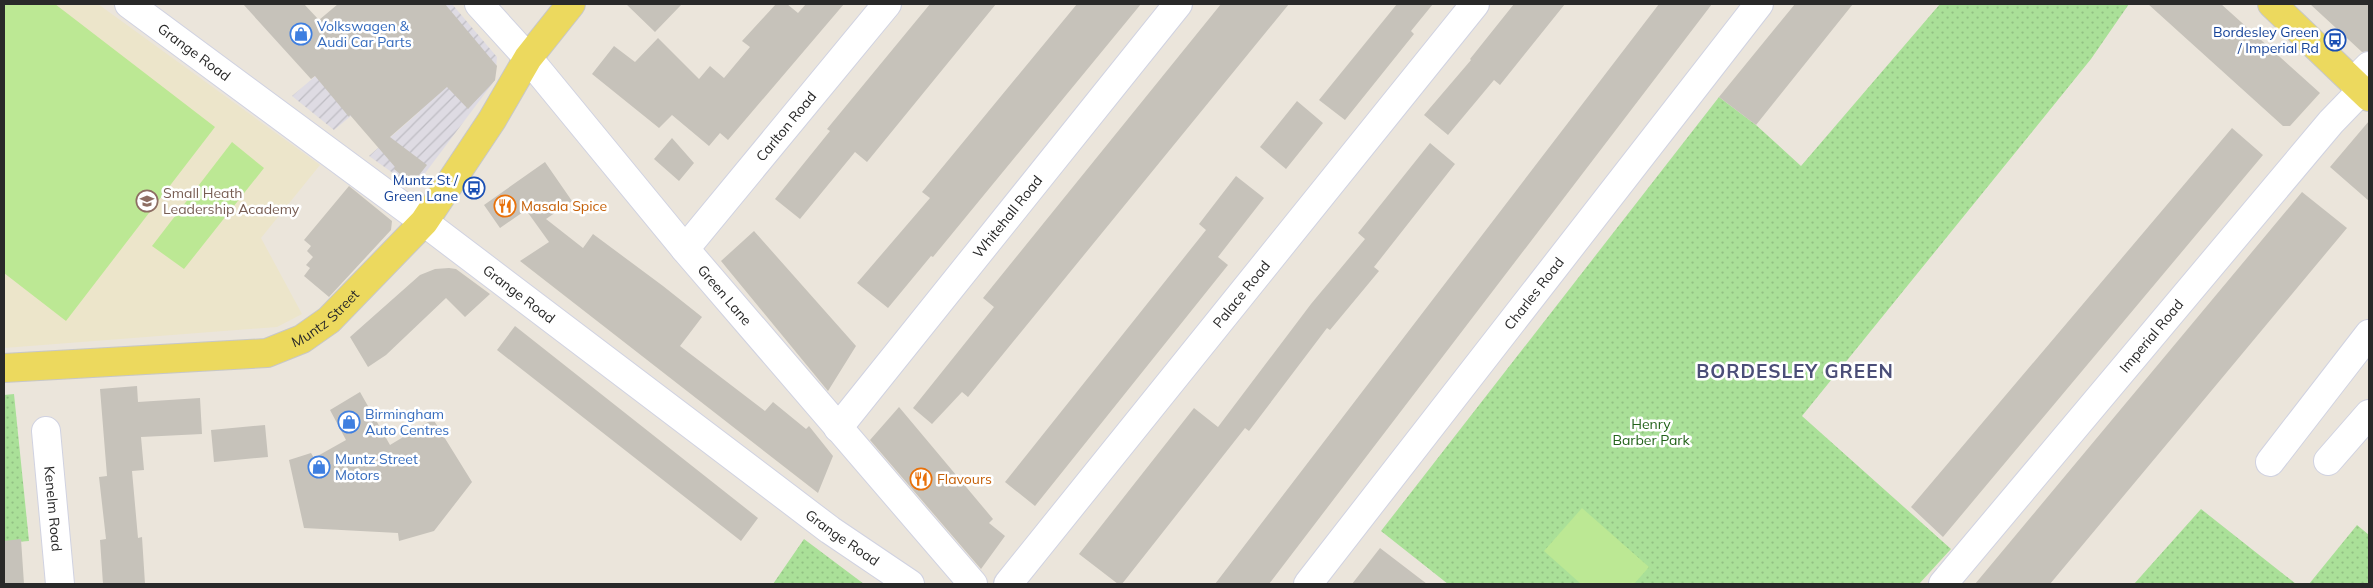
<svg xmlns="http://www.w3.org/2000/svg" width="2373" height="588" font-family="Mulish,sans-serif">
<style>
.industrial{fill:url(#industrial-furrows)}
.education{fill:#ece5ca}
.park{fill:url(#park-dots)}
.pitch{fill:#bce894}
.building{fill:#c6c2ba}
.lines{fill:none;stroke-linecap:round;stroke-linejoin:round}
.minor-casing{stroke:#d0d2e1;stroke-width:30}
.major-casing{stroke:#c7c7c7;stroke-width:30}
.minor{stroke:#fff;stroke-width:28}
.major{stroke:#ecd95e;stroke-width:28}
.labels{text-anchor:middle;stroke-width:5;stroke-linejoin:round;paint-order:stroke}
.shop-label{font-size:14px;fill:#366cbe;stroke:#fff;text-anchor:start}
.transit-label{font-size:14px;fill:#164399;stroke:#fff;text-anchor:end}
.street-label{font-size:14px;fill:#292929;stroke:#fff}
.education-label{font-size:14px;fill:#785e54;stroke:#fff;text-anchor:start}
.food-label{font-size:14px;fill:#c56008;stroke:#fff;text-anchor:start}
.park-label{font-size:14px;fill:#23631b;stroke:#fff}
.district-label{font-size:19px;font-weight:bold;letter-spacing:1px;fill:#4b4e78;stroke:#fff}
</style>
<defs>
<pattern id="industrial-furrows" width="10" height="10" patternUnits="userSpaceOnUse" patternTransform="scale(1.25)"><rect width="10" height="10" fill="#dedbe3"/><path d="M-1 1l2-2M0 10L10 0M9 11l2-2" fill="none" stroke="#bebcc3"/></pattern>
<pattern id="park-dots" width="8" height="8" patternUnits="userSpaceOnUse" patternTransform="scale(1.25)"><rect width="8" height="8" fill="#aae098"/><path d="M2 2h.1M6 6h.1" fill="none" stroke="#92c083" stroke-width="1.8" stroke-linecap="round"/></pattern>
</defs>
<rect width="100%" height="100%" fill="#ebe5db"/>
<path class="industrial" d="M400,4H452L497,57L495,80L414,188L369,156L419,112L393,81L334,130L292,96Z"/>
<path class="education" d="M4,4H98L320,165L261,238L302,314L277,327L4,348Z"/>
<path class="park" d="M1940,4H2129L2091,59L1802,416L1951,549L1919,584H1448L1381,531L1719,97L1756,125L1801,166Z
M14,394L29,541L4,543V395Z
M2201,509L2296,584H2134Z
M2357,525L2369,535V584H2309Z
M804,539L864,584H773Z"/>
<path class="pitch" d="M4,4H55L215,127L66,321L4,273Z
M232,142L264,168L184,269L152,246Z
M1582,508L1649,567L1634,584H1581L1544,551Z"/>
<path class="building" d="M243,4H304L319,20L338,4H445L497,66L495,80L468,109L447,87L390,137L427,165L412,184L394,169L395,167L350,115L349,117L315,76L311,79Z
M626,4H682L655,32Z
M776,4H787L798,13L806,4H844L728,140L720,133L709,146L672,115L659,128L592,74L614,46L635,62L658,38L699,79L710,66L724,78L750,47L742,41Z
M930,4H996L867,162L855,152L800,219L775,199L830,131L827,129Z
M1077,4H1141L933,257L931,256L888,308L857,283L930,198L922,192Z
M1221,4H1289L968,397L962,392L932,424L913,408L994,307L983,298Z
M1397,4H1433L1411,31L1414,34L1345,120L1319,100Z
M1514,4H1565L1500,85L1494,80L1448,135L1424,115L1471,60L1470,59Z
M1659,4H1712L1269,584H1215Z
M1795,4H1853L1756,125L1719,97Z
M2148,4H2221L2320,93L2290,126H2283Z
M2310,4H2369V51L2362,52Z
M1297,101L1323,123L1286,169L1260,147Z
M2369,121V201L2330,167Z
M2232,128L2263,155L1943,537L1911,507Z
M672,138L694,163L679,181L654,159Z
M1430,143L1455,164L1374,267L1379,271L1330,330L1327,328L1249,431L1245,428L1122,584H1118L1079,554L1194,408L1218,427L1311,304L1365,239L1358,233Z
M545,162L572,201L546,219L583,248L593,234L663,286L702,317L680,346L765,411L773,402L806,429L809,426L833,456L818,493L520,261L549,242L526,210L500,228L484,205Z
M1236,176L1264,198L1218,257L1228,265L1035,506L1005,482L1206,230L1199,224Z
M349,186L392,221L391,230L329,297L304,276L310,268L306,265L313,257L307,251L311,246L304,240Z
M2302,192L2347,228L2207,396L2050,584H1975Z
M754,231L856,346L828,391L721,261Z
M449,268L456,269L490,294L465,317L446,298L386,355L368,367L350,337L420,275L435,269Z
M515,326L758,518L741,541L497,350Z
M137,386L138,402L200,398L202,434L141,437L144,470L132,471L138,538L142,537L145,584H103L100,540L106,539L99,477L107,476L100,389Z
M360,392L390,445L433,419L472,482L434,531L399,541L398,533L304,528L289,460L311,453L314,458L346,440L330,410Z
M899,407L993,519L989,523L1005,536L981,569L870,440Z
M265,425L268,457L214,462L211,430Z
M21,539L24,584H4V541Z
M1380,548L1427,584H1352Z"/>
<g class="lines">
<g class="minor-casing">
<g id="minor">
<path id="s1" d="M129,4L424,222L830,530L910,584"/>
<path id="s2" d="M479,4L528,58L685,249L973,584"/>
<path d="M2353,82L2369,66"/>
<path id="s3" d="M685,249L887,4"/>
<path id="s4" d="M838,428L1178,4"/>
<path id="s5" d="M46,431L60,584"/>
<path d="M2328,461L2369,414"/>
<path d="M2270,462L2369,334"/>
<path id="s6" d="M1008,584L1475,4"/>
<path id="s7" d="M1308,584L1759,4"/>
<path id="s8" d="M1943,584L2331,122L2362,90"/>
</g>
</g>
<g class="major-casing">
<g id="major">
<path d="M2272,4L2369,97"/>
<path id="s9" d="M4,368L267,353L302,339L329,320L424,222L492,120L528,58L571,4"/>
</g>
</g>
<use href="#minor" class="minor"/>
<use href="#major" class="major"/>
</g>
<defs>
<g id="shop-ring" transform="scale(1.125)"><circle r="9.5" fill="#fff" stroke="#3f7fe0" stroke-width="1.5"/><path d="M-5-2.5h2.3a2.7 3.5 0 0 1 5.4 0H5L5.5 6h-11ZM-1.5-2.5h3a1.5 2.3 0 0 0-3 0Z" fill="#3f7fe0"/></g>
<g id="bus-ring" transform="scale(1.125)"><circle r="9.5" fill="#fff" stroke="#1a4fb4" stroke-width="1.5"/><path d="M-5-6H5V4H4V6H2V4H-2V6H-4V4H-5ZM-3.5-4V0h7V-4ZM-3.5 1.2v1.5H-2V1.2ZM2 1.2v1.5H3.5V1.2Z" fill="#1a4fb4"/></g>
<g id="school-ring" transform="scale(1.125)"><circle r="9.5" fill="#fff" stroke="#8d6e63" stroke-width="1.5"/><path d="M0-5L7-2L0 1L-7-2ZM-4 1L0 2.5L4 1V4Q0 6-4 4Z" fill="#8d6e63"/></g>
<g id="restaurant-ring" transform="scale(1.125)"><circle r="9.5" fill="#fff" stroke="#e8710a" stroke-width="1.5"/><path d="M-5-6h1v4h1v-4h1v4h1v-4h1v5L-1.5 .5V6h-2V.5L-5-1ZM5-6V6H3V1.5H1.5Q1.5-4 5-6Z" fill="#e8710a"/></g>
</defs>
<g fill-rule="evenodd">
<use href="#shop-ring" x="301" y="34"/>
<use href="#bus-ring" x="2335" y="40"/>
<use href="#bus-ring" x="474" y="188"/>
<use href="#school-ring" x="147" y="201"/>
<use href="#restaurant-ring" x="505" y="206"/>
<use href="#shop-ring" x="349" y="422"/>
<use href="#shop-ring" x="319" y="467"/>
<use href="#restaurant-ring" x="921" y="479"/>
</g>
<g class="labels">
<g class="shop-label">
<text x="317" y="31">Volkswagen &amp;<tspan x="317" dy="16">Audi Car Parts</tspan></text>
<text x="365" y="419">Birmingham<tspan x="365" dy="16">Auto Centres</tspan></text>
<text x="335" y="464">Muntz Street<tspan x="335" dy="16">Motors</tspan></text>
</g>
<g class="transit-label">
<text x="2319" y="37">Bordesley Green<tspan x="2319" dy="16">/ Imperial Rd</tspan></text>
<text x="458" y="185">Muntz St /<tspan x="458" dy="16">Green Lane</tspan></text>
</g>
<g class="street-label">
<text dy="5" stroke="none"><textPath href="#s1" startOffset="81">Grange Road</textPath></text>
<text dy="5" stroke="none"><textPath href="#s3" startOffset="159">Carlton Road</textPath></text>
<text dy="5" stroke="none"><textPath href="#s4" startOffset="271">Whitehall Road</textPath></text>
<text dy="5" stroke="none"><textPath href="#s1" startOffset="486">Grange Road</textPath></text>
<text dy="5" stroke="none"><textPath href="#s6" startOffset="372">Palace Road</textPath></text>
<text dy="5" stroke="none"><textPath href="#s7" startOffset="368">Charles Road</textPath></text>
<text dy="5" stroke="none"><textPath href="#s2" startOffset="381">Green Lane</textPath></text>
<text dy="5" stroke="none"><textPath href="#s9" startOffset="332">Muntz Street</textPath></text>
<text dy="5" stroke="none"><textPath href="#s8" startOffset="324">Imperial Road</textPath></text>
<text dy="5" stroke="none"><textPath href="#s5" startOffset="78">Kenelm Road</textPath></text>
<text dy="5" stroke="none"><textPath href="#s1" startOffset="891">Grange Road</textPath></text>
</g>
<g class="education-label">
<text x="163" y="198">Small Heath<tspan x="163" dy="16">Leadership Academy</tspan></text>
</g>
<g class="food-label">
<text x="521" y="211">Masala Spice</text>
<text x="937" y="484">Flavours</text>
</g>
<g class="park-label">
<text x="1651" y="429">Henry<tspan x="1651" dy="16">Barber Park</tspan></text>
</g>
<g class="district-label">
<text x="1795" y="378">BORDESLEY GREEN</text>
</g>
</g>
<rect width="2373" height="588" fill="none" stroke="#292929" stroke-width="10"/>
</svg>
